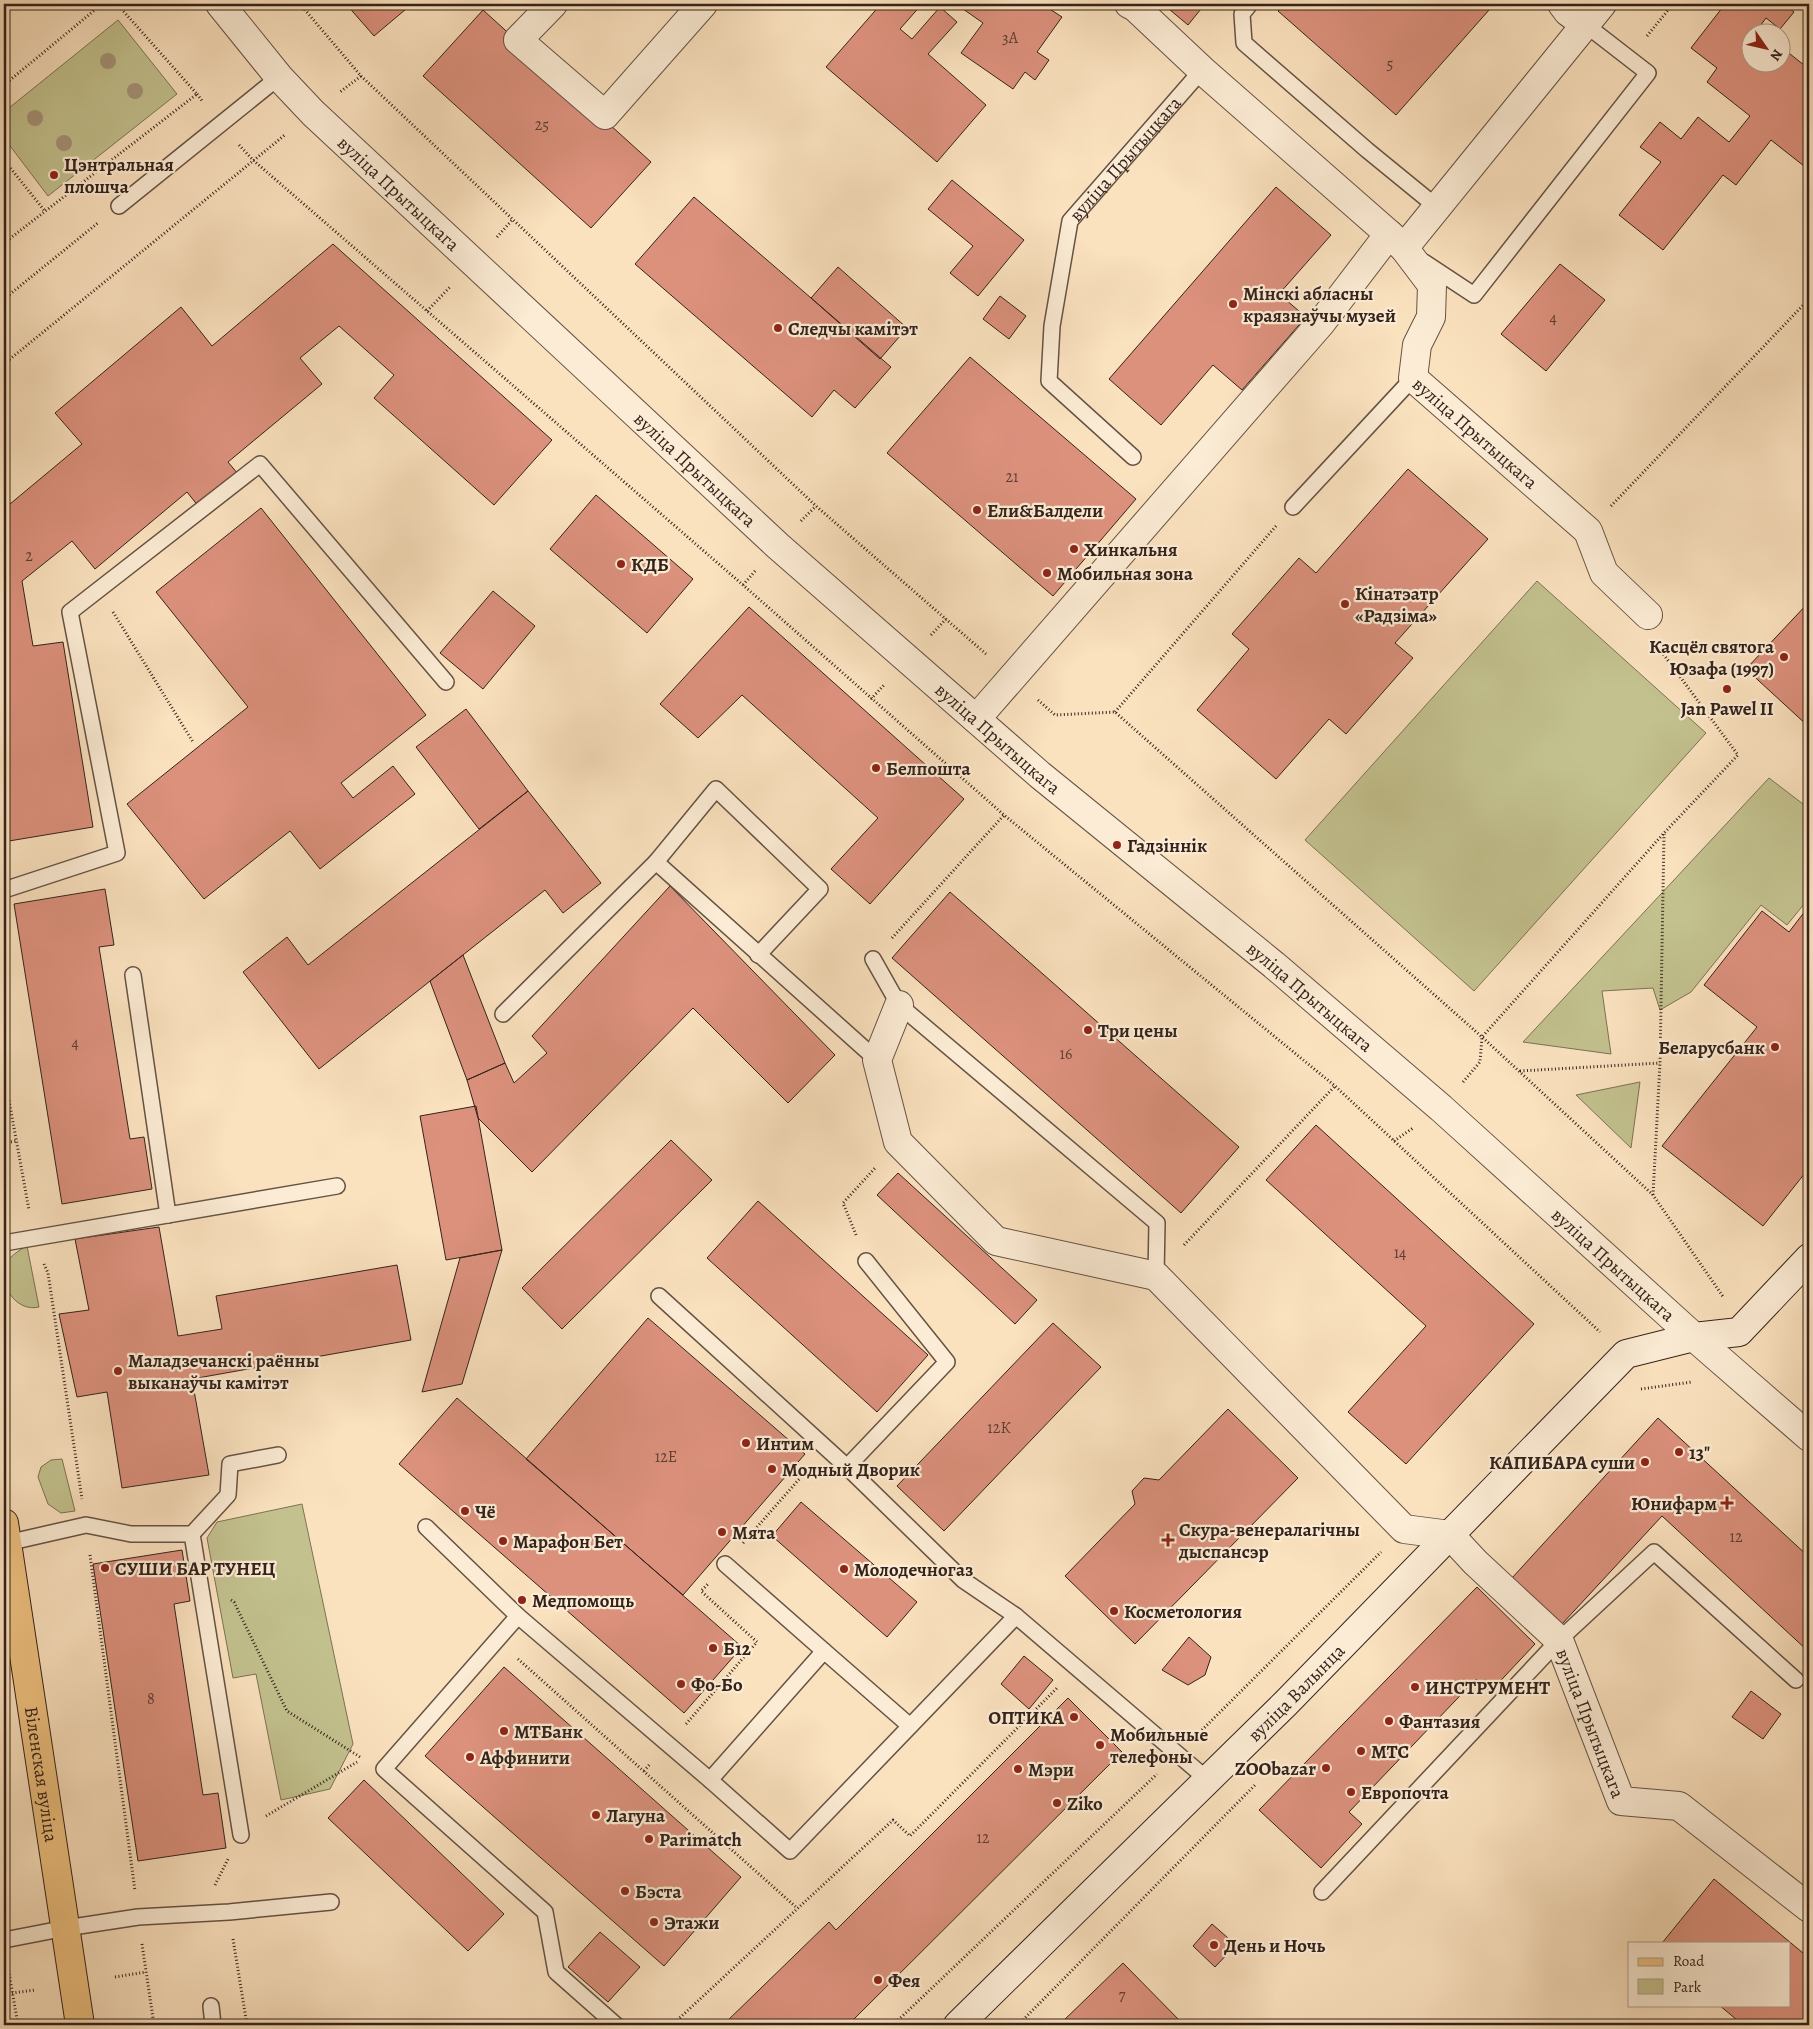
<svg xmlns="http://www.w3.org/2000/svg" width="1813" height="2029" font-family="Alegreya,serif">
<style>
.green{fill:#c3c28f;stroke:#7c7255}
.building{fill:#dc917d;stroke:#34221b}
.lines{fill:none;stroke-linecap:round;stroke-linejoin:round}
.lane-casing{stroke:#665244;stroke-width:18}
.street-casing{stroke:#665244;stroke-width:30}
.secondary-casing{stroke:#34221b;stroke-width:30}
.primary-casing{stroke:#34221b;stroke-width:30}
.path{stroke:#34221b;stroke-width:3;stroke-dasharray:1 2.5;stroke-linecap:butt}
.lane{stroke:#fcecd5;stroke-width:15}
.street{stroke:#fcecd5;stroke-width:28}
.secondary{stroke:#fcecd5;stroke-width:28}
.primary{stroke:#eec180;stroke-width:28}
.tree{fill:#a59378}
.poi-dot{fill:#8f2418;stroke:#fcecd5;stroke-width:2}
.labels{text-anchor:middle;stroke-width:4.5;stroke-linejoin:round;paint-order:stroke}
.number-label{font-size:16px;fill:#5e3e34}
.street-label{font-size:19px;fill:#34221b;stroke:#fcecd5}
.poi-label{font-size:19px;font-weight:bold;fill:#34221b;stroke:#fcecd5;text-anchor:start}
</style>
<rect width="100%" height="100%" fill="#fbe2bf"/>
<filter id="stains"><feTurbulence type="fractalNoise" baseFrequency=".004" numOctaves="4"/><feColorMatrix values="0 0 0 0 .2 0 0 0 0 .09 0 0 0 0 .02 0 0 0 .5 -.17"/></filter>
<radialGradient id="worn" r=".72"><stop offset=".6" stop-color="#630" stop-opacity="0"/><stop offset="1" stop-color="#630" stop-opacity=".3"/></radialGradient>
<path class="green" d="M118,20L177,94L48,196L4,138V112Z
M1537,581L1706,733L1474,991L1305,840Z
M1769,778L1803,804L1809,799V898L1787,925L1761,905L1691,992L1660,1010L1653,988L1602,991L1611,1054L1523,1042Z
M1640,1082L1631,1148L1576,1095Z
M27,1246L39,1307C18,1312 0,1289 5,1267C8,1257 18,1251 27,1246Z
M62,1459L75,1511L61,1513L48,1504L38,1477L41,1467L51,1460Z
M302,1504L353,1744L330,1789L281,1800L256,1674L233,1678L207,1538L217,1522Z"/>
<path class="building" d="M346,4H412L374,36Z
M881,4H922L900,29L912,39L940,7L957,22L928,54L986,105L937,162L826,67Z
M956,4H1042L1062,17L1037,52L1049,60L1035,80L1025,72L1013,89L961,53L983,23Z
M1163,4H1205L1188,25Z
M1285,4H1482L1489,10L1396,115L1278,11Z
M1717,4H1784L1794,12L1780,29L1766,18L1758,29L1763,32H1750V62H1780V46L1809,69V170L1771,140L1736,185L1723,175L1663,250L1619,215L1661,162L1640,147L1660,122L1681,139L1698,117L1729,142L1750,116L1707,82L1717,68L1691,48L1722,8Z
M483,10L651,162L591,228L423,76Z
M952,180L1024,240L978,296L950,273L973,246L928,209Z
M1276,187L1331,235L1279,294L1306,317L1242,390L1213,365L1161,425L1109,379Z
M694,197L891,367L855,408L834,390L812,417L635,264Z
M333,244L552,440L494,505L374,398L394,375L339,326L300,358L322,384L228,462L238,474L199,507L187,492L95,569L72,541L22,581L33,646L63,642L93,827L9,841L4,811V509L82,444L55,413L181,307L212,346Z
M1560,264L1605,300L1546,371L1501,334Z
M838,267L907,328L880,359L811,298Z
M1000,296L1026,316L1009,339L983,319Z
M970,357L1136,499L1053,596L887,453Z
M1408,469L1488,539L1395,643L1413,658L1346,734L1329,719L1276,779L1197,710L1249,649L1232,634L1299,558L1316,573Z
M596,495L693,579L647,633L550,549Z
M261,508L426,715L341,783L353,798L393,766L415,794L320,869L290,831L204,899L127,804L248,707L156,592Z
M493,591L535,626L483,689L440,653Z
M1809,602V727L1746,669Z
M749,607L964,799L870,904L831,869L878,818L742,695L698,738L660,704Z
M466,709L528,791L479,829L416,747Z
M528,791L601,883L563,913L545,890L319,1069L243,972L287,937L308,965Z
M670,886L835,1055L788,1103L693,1008L532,1172L478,1118L467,1080L505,1063L514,1083L547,1053L532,1036Z
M105,889L114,945L99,947L130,1139L144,1137L152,1189L62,1204L14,904Z
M950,892L1239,1147L1181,1213L892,958Z
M1809,906V1168L1763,1226L1662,1146L1757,1027L1704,985L1762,911L1789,932Z
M463,955L505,1063L467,1080L430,981Z
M476,1106L502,1250L446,1260L420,1116Z
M1316,1125L1534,1324L1406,1464L1348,1412L1426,1326L1266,1180Z
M671,1140L712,1180L562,1329L522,1288Z
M898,1173L1037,1300L1015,1324L877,1195Z
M758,1201L928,1355L877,1412L707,1258Z
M159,1227L178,1336L222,1329L216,1296L397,1265L411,1340L192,1379L209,1475L122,1488L107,1392L77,1397L59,1314L89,1310L75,1239Z
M502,1250L462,1384L422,1392L460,1258Z
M648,1318L805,1454L683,1595L526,1459Z
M1053,1323L1101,1367L944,1531L897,1486Z
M457,1398L742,1647L684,1713L399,1464Z
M1228,1409L1298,1478L1135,1644L1065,1576L1135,1504L1132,1491L1144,1478L1159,1480Z
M1658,1418L1809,1557V1652L1662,1516L1562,1624L1512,1578Z
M801,1502L917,1602L887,1637L772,1536Z
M182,1550L190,1601L174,1604L203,1795L218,1793L226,1848L138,1861L93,1564Z
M1477,1587L1535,1644L1490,1692L1476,1679L1349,1812L1362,1824L1321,1868L1259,1810Z
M1189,1637L1211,1657L1205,1675L1188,1685L1162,1670Z
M1024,1656L1053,1680L1029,1709L1001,1684Z
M504,1667L741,1877L664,1966L425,1756Z
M1751,1691L1781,1714L1763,1739L1732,1717Z
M1068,1698L1122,1752L848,2025H723L829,1922L836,1930Z
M364,1780L504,1914L468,1951L328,1818Z
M1714,1879L1809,1958V2025H1743L1719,2005H1789V1943H1662Z
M1212,1924L1236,1945L1215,1967L1193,1946Z
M600,1932L640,1967L608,2002L568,1967Z
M1123,1963L1184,2025H1059Z"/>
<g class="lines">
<g class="lane-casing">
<g id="lane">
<path d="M1250,4L1242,14L1244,43L1367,150L1438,208"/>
<path d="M119,206L279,77"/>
<path d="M1424,262L1474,295L1648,73L1586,25"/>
<path id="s1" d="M1133,457L1049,381L1052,326L1070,221L1202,70"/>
<path d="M1293,507L1413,378"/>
<path d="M656,862L716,789L820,889L758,955"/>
<path d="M4,890L117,853L70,612L260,464L446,682"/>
<path d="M873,959L899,1005L1157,1223L1156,1276"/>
<path d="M133,975L168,1215"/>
<path d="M503,1014L656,862L877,1060"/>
<path d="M4,1243L337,1186"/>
<path d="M659,1296L847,1467L963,1580L1016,1616"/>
<path d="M847,1467L947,1362L866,1261"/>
<path d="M426,1527L518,1616L710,1780L790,1851L1016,1616L1208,1780"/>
<path d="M192,1534L228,1495L230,1464L278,1455"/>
<path d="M7,1543L86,1525L131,1534H192L241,1835"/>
<path d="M725,1564L824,1651"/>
<path d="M518,1616L384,1769L545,1912L556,1972L616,2025"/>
<path d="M710,1780L824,1651L910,1726"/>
<path d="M1322,1892L1559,1640L1654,1552L1796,1680"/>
<path d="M4,1940L66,1928L138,1917L229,1912L331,1902"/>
<path d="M211,2006L213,2025"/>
</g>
</g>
<g class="street-casing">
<g id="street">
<path id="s2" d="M220,4L279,77L313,113L778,546L1040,775L1274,965L1441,1108L1694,1337L1809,1437"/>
<path d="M553,4L518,40L605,115L703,4"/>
<path id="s3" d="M1129,4L1135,7L1202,70L1389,234L1404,248L1432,285L1431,317L1417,345L1413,378L1588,531L1604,573L1648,615"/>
<path d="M1562,4L1568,12L1586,25"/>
<path d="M1404,248L1602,4"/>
<path d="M976,719L1321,323L1389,234"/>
<path id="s4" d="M899,1005L877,1060L898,1142L996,1241L1156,1276L1404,1529L1450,1535L1475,1562L1559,1640L1621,1801L1679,1806L1809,1908"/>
</g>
</g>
<g class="secondary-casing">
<g id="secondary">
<path id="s5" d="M958,2025L1286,1703L1626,1354L1694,1337L1739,1332L1809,1258"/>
</g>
</g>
<g class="primary-casing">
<g id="primary">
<path id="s6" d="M4,1523L80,2025"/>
</g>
</g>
<path class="path" d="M300,4L361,76L340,92
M4,7L39,4
M1647,36L1673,4
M361,76L816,506L986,654
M4,85L102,4
M197,94L203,102
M239,145L253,160L743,585L1004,815L1335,1086L1600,1332
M4,160L44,210
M497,237L513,219
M4,243L197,94L117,4
M4,299L99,222
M427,311L450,287
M4,364L286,134
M1611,506L1809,299
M801,521L816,506
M743,585L756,570
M113,612L193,742
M931,635L946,619
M871,699L884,685
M1038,700L1055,715L1115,712L1482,1037L1653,1195L1724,1298
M1115,712L1276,526
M892,938L1004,815
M1520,1071L1660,1063
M4,1073L29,1210
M1463,1082L1480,1062L1482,1037L1664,833L1738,755L1661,651
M1394,1141L1413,1128
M4,1143L16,1141
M1653,1195L1660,1063L1664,834
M856,1235L843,1203L876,1167
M1184,1245L1335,1086
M44,1264L48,1273L82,1499
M1641,1389L1692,1382
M743,1543L808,1469
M90,1555L135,1891
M231,1600L234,1602L287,1711L360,1757
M518,1659L797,1908
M686,1724L757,1642L701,1591L708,1584
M1197,1735L1381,1552
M644,1771L650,1764
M266,1816L357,1762
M215,1885L228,1859
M233,1939L247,2025
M142,1944L154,2025
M8,1967L18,2025
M115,1977L146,1972
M12,1993L35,1990
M672,2025L893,1820L910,1836L1058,1687
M893,2025L1157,1774
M1018,2025L1255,1785"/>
<use href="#lane" class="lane"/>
<use href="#street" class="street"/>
<use href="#secondary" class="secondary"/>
<use href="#primary" class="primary"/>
</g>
<g class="tree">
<circle cx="108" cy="61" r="8"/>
<circle cx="135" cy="91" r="8"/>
<circle cx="35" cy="118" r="8"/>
<circle cx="64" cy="143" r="8"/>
</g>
<g class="poi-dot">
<circle cx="54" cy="175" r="5"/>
<circle cx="1233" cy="304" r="5"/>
<circle cx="778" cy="328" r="5"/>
<circle cx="977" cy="510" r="5"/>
<circle cx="1074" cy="549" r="5"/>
<circle cx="621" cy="564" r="5"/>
<circle cx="1047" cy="573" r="5"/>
<circle cx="1345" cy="604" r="5"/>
<circle cx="1784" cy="657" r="5"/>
<circle cx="1727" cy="689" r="5"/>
<circle cx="876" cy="768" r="5"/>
<circle cx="1117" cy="845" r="5"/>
<circle cx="1088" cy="1030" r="5"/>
<circle cx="1775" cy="1047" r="5"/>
<circle cx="118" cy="1371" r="5"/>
<circle cx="746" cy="1443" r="5"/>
<circle cx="1679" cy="1452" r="5"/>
<circle cx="1645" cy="1462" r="5"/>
<circle cx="772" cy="1469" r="5"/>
<path d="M1724.5 1495.5h5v5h5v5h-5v5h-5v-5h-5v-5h5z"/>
<circle cx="465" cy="1511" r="5"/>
<circle cx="722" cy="1532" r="5"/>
<path d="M1165.5 1532.5h5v5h5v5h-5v5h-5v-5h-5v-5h5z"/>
<circle cx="503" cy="1541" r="5"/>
<circle cx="105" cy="1568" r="5"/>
<circle cx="844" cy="1569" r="5"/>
<circle cx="522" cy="1600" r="5"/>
<circle cx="1114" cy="1611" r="5"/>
<circle cx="713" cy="1648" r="5"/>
<circle cx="681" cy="1684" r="5"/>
<circle cx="1415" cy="1687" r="5"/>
<circle cx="1074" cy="1717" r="5"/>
<circle cx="1389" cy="1721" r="5"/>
<circle cx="504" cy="1731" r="5"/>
<circle cx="1100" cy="1745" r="5"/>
<circle cx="1361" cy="1751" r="5"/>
<circle cx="470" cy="1757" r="5"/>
<circle cx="1326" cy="1768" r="5"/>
<circle cx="1018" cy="1769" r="5"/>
<circle cx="1351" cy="1792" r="5"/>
<circle cx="1057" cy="1803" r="5"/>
<circle cx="596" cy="1815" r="5"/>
<circle cx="649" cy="1839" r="5"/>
<circle cx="625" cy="1891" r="5"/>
<circle cx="654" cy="1922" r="5"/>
<circle cx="1214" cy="1945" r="5"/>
<circle cx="878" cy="1980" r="5"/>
</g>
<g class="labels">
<g class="number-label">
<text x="1010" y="43">3А</text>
<text x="1390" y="69">5</text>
<text x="542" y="130">25</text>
<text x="1553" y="323">4</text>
<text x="1012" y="482">21</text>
<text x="29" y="561">2</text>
<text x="75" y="1048">4</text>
<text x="1066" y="1059">16</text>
<text x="1400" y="1258">14</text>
<text x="999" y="1433">12К</text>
<text x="666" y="1462">12Е</text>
<text x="1736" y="1542">12</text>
<text x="151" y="1704">8</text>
<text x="983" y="1843">12</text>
<text x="1122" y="2000">7</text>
</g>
<g class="street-label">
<text dy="7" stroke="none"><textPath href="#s1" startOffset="358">вуліца Прытыцкага</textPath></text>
<text dy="7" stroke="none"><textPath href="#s2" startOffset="261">вуліца Прытыцкага</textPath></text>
<text dy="7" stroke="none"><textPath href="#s3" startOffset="594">вуліца Прытыцкага</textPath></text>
<text dy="7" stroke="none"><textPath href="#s2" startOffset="666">вуліца Прытыцкага</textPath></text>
<text dy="7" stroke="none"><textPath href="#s2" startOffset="1071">вуліца Прытыцкага</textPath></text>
<text dy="7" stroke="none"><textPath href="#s2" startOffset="1476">вуліца Прытыцкага</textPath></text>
<text dy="7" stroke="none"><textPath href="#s2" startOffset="1881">вуліца Прытыцкага</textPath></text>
<text dy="7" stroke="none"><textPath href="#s5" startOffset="474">вуліца Валынца</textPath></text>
<text dy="7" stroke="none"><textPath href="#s4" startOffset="1088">вуліца Прытыцкага</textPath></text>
<text dy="7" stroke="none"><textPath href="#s6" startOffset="254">Віленская вуліца</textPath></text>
</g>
<g class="poi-label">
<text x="64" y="171">Цэнтральная<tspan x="64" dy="22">плошча</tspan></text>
<text x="1243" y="300">Мінскі абласны<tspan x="1243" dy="22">краязнаўчы музей</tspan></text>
<text x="788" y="335">Следчы камітэт</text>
<text x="987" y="517">Ели&amp;Балдели</text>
<text x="1084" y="556">Хинкальня</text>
<text x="631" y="571">КДБ</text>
<text x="1057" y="580">Мобильная зона</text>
<text x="1355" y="600">Кінатэатр<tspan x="1355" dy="22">«Радзіма»</tspan></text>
<text x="1774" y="653" text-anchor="end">Касцёл святога<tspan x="1774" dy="22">Юзафа (1997)</tspan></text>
<text x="1727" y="715" text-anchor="middle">Jan Pawel II</text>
<text x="886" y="775">Белпошта</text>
<text x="1127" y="852">Гадзіннік</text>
<text x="1098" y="1037">Три цены</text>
<text x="1765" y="1054" text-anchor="end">Беларусбанк</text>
<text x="128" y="1367">Маладзечанскі раённы<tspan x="128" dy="22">выканаўчы камітэт</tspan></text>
<text x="756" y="1450">Интим</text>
<text x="1689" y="1459">13"</text>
<text x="1635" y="1469" text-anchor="end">КАПИБАРА суши</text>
<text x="782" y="1476">Модный Дворик</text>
<text x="1717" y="1510" text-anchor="end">Юнифарм</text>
<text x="475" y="1518">Чё</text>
<text x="1179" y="1536">Скура-венералагічны<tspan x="1179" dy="22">дыспансэр</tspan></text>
<text x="732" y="1539">Мята</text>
<text x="513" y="1548">Марафон Бет</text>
<text x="115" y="1575">СУШИ БАР ТУНЕЦ</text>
<text x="854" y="1576">Молодечногаз</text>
<text x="532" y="1607">Медпомощь</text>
<text x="1124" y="1618">Косметология</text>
<text x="723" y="1655">Б12</text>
<text x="691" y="1691">Фо-Бо</text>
<text x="1425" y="1694">ИНСТРУМЕНТ</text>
<text x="1064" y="1724" text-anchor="end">ОПТИКА</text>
<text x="1399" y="1728">Фантазия</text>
<text x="514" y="1738">МТБанк</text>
<text x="1110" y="1741">Мобильные<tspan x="1110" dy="22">телефоны</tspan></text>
<text x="1371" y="1758">МТС</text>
<text x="480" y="1764">Аффинити</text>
<text x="1316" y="1775" text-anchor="end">ZOObazar</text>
<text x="1028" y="1776">Мэри</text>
<text x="1361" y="1799">Европочта</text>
<text x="1067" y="1810">Ziko</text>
<text x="606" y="1822">Лагуна</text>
<text x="659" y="1846">Parimatch</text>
<text x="635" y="1898">Бэста</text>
<text x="664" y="1929">Этажи</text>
<text x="1224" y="1952">День и Ночь</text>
<text x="888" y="1987">Фея</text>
</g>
</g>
<rect width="1813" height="2029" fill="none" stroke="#fbe2bf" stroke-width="20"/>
<rect x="5" y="5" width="1803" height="2019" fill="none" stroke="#34221b" stroke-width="2.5"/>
<rect x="10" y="10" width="1793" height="2009" fill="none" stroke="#34221b"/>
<rect x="1628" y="1942" width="162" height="65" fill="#fcecd5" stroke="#ac9b8b"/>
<rect x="1638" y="1958" width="25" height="8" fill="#eec180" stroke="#ac9b8b"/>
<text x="1673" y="1966" font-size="15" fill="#34221b">Road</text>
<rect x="1638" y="1979" width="25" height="15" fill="#c3c28f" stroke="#ac9b8b"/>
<text x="1673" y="1992" font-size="15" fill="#34221b">Park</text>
<g transform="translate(1766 48) rotate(124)"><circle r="24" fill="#fcecd5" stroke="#ac9b8b"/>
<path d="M0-4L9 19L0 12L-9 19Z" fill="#8f2418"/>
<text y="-8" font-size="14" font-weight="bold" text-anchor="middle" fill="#34221b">N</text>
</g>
<rect width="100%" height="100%" filter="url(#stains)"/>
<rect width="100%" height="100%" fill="url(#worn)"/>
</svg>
